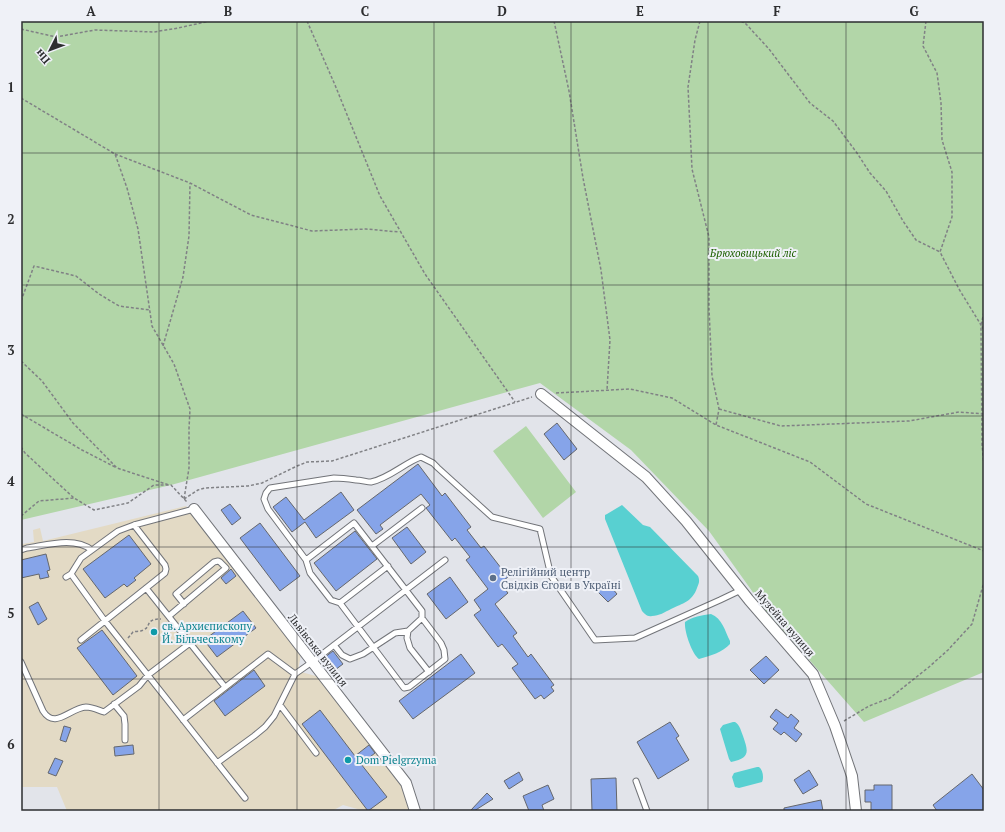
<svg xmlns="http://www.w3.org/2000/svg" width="1005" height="832" font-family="'PT Serif',serif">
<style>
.education{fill:#e3dac5}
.green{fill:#b2d6a8}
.water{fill:#58d0d1}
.building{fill:#86a4e9;stroke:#65676c}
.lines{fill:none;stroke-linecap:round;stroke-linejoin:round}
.lane-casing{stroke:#727479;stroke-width:7}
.street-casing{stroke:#727479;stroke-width:12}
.path{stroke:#808185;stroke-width:1.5;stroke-dasharray:3 2;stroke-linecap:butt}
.lane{stroke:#fff;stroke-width:5}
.street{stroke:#fff;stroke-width:10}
.grid{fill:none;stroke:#2d2e30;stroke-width:1;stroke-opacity:0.55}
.service-dot{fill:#5c6f8a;stroke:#eff1f7;stroke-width:1.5}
.culture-dot{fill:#0f9aa8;stroke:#eff1f7;stroke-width:1.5}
.labels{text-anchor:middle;stroke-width:4;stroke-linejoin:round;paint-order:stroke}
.park-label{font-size:11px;font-style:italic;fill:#1e6000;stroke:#eff1f7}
.service-label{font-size:11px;fill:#4e5e75;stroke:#eff1f7;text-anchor:start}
.street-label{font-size:11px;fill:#2d2e30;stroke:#eff1f7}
.culture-label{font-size:11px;fill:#0d838f;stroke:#eff1f7;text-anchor:start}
.neatline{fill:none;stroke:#2d2e30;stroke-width:1.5}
.grid-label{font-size:13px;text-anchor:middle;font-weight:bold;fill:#2d2e30}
</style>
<rect width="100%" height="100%" fill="#e2e4ea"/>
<path class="education" d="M186,506L301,654L298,671L319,677L402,787L412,811H362L361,810L343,805L332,811H67L57,787H21V543L22,544L34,542L33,530L40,528L43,541Z"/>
<path class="green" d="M21,21H984V672L864,722L767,612L709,531L631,450L540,383L171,485L21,520Z
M526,426L576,492L543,518L493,451Z"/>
<path class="water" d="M622,505L643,525L650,527L698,576C700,581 699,583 697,588C692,602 683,603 671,609C665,612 659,616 652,616C647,617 645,614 642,611L605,519V515L607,514Z
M711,614C722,618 725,631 730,641V644C723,652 710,656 699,659C692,654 684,631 685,622C692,617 702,615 711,614Z
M733,722H735C740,725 741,731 743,736C748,751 751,758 731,762L729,759L720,729L723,725Z
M757,767H759C763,770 764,778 762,782L739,788L735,787L732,777L734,773Z"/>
<path class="building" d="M557,423L577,449L564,460L544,434Z
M418,464L442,496L445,493L471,527L467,530L481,548L484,546L508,577L500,583L508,593L495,604L517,633L513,636L528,657L531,654L554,685L551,687L554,691L544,699L541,695L535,699L512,668L518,664L502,644L498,647L474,615L481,610L474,600L488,589L466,560L470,557L455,538L452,541L426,508L430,505L421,494L380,525L383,529L376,534L357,510Z
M341,492L354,510L316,538L305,522L292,532L273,507L286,497L304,520Z
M230,504L241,518L232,525L221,510Z
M260,523L300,576L280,591L240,538Z
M407,527L426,552L411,564L392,538Z
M355,531L377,559L336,591L314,563Z
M129,535L151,564L134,578L136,580L127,587L124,584L105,598L83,569Z
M46,554L50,570L47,571L49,577L40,579L39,574L21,578V560Z
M231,569L236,576L226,584L221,578Z
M450,577L468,602L446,619L427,594Z
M607,582L617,594L608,602L597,591Z
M38,602L47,619L38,625L29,607Z
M243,611L256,628L217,657L204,640Z
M102,630L137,676L113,695L77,648Z
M333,651L343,664L335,670L325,657Z
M461,654L475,673L413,719L399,701Z
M766,656L779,670L764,684L750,670Z
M254,670L265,686L225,716L214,701Z
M776,709L788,718L791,714L799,721L794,728L802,734L796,742L784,732L781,735L773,729L778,723L770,717Z
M320,710L355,756L369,745L375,753L361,764L387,797L368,811L302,724Z
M670,722L679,736L676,738L689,760L658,779L637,742Z
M64,726L71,728L66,742L60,740Z
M133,745L134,754L115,756L114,747Z
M55,758L63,761L56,776L48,773Z
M809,770L818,785L803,794L794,780Z
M519,772L523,780L509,789L504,781Z
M972,774L984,790V811H937L933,805Z
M616,778L617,811H592L591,779Z
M548,785L554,799L542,805L544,811H529L523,796Z
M874,785H892V811H871V802H865V790H874Z
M487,793L493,799L474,811H472L471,810Z
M821,800L823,811H784V808Z"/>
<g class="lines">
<g class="lane-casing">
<path id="lane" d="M372,546L422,508
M21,550L27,548C47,545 74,536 92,550L118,531L134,525L194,509
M306,560L354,523L422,611V618L408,631L395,633L363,654L350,659L342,655L334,645
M71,574L105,621L245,798
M66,577L71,574L81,558L92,550
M146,588L225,687
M340,603L388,566
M169,616L226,568L220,562L218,561L214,562L176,594L184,604
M422,618L441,643L444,650L445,659L409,687L404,688L340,603L331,600L310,573L306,560L268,509L264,499L266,493L270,488L334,478C342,478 349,479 356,480C361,480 367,482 371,482C390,478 404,463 421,457L433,463L438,468L492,517L540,529L551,576L595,640L635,638L720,600L741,590
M408,631L407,638L410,648L429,672
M81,640L165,573L166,569L165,565L134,525
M21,662L43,711C55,730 70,708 86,707C92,707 98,710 104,712L139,686L148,675L190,643
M114,704L124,716L125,724V740
M280,705L316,753
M183,720L268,654L295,674
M217,763L254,736L265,727L274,716L295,674L312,662L445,560
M636,781L647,811"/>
</g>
<g class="street-casing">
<path id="street" d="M541,394L646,477L686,521L749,600L813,674L835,726L852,776L856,811
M194,509L406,783L415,811"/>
</g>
<path class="path" d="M305,21H312
M307,21L335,85L380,196L425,274L515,402
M554,21L569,91L583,178L601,270L610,340L607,390
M700,21L695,40L688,87L692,169L709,237V308L712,376L719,409L716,425
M741,21L746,24L769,49L810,103L833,121L857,153L870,173L886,191L903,221L916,240L940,252
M926,21L923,46L937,73L941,103L942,140L952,172V217L940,252L959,289L981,325L982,445L984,466
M21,29L56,37L95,30L154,32L178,28L210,21
M21,98L115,154L127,188L138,229L152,326L174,364L190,409L189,429V468L184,499
M115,154L190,183L251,215L312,231L366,229L399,232
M21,301L34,266L76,276L99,294L119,306L150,310
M984,312L981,325L984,330
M163,346L183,277L189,236L190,183
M21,361L42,381L73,423L117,468L169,485
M556,393L630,389L672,398L716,425L810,462L866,504L984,551
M719,409L781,426L909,421L959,412L984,414
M21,414L82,450L115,467
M21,447L25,453L50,476L74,498L94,510L128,503L154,485H171L187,502
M184,499L198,490L205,488L248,486L262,483L297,466L307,462L332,461L532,397
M21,516L39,501L74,498
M128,638L133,632C136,631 140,632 143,630C152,627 144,619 161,619
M844,721L869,706L890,698L929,667L948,650L972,624L984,582"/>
<use href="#lane" class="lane"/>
<use href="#street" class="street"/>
</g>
<path class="grid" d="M159,21V811M297,21V811M434,21V811M571,21V811M708,21V811M846,21V811M21,153H984M21,285H984M21,416H984M21,547H984M21,679H984"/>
<circle class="service-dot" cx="493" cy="578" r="4"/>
<g class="culture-dot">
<circle cx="154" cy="632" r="4"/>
<circle cx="348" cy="760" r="4"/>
</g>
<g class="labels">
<g class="park-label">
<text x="753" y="257">Брюховицький ліс</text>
</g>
<g class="service-label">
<text x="501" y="576">Релігійний центр<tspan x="501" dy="13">Свідків Єгови в Україні</tspan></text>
</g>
<g class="street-label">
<text transform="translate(785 623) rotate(49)" y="4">Музейна вулиця</text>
<text transform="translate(318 650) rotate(52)" y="4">Львівська вулиця</text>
</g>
<g class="culture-label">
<text x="162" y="630">св. Архиєпископу<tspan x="162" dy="13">Й. Більчеському</tspan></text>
<text x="356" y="764">Dom Pielgrzyma</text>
</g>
</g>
<rect width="1005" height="832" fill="none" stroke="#eff1f7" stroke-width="44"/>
<g transform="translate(50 50) rotate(228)" stroke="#eff1f7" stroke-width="3" paint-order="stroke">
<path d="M0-3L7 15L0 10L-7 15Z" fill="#2d2e30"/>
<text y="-6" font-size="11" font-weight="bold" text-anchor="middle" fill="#2d2e30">Пн</text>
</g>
<rect x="22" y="22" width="961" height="788" class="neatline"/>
<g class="grid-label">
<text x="91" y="16">A</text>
<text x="228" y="16">B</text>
<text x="365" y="16">C</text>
<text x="502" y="16">D</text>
<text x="640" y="16">E</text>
<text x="777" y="16">F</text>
<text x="914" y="16">G</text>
<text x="11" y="92">1</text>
<text x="11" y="224">2</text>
<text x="11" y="355">3</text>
<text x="11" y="486">4</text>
<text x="11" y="618">5</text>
<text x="11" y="749">6</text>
</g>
</svg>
